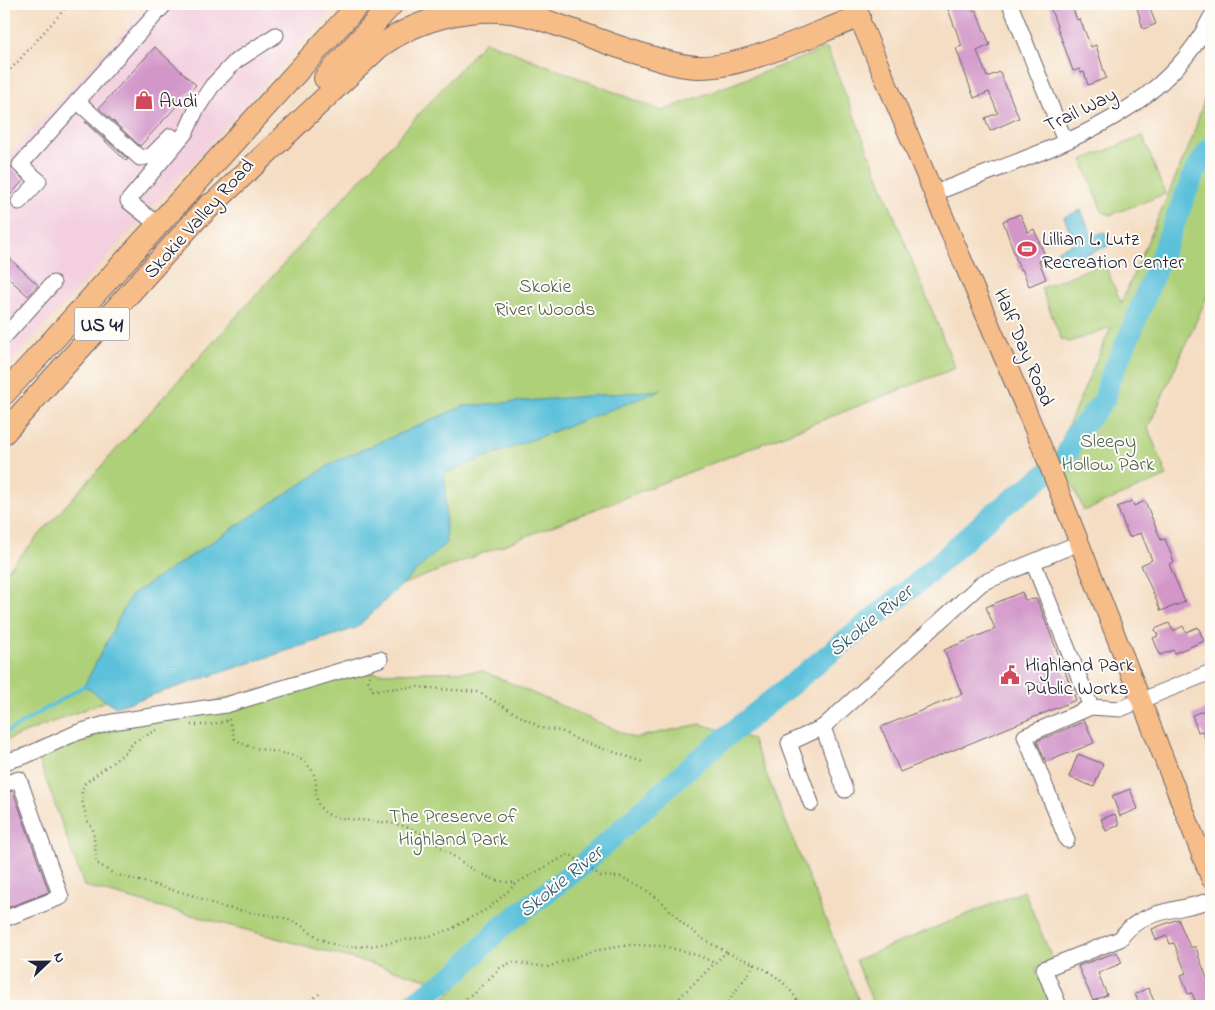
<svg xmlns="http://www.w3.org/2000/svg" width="1215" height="1010" font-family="'Indie Flower',sans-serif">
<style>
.built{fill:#f3cfdf}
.green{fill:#aed078;stroke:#68795a}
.water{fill:#5cc1da;stroke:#3f728a}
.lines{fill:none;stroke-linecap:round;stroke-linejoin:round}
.stream{stroke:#5cc1da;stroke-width:4}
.river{stroke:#5cc1da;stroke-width:22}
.building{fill:#d296c9}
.minor-casing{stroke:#6c636a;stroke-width:17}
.major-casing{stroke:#6c636a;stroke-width:21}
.highway-casing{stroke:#6c636a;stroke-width:24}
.path{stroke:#6c636a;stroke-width:2.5;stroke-dasharray:1 4;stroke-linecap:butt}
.minor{stroke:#fff;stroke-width:15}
.major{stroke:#f7bd88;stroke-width:19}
.highway{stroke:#f7bd88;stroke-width:22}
.labels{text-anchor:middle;stroke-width:4;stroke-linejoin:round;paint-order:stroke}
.shield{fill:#fdfcf7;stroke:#646373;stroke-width:1}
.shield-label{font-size:19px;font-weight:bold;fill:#22223b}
.poi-label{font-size:20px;fill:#22223b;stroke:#fdfcf7;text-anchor:start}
.street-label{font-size:20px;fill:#22223b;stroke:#fdfcf7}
.park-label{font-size:20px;fill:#535f50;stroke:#fdfcf7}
.water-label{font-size:21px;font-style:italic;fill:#365a73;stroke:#fdfcf7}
</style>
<rect width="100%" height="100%" fill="#fdfcf7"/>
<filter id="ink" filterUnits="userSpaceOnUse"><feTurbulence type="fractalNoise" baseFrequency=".02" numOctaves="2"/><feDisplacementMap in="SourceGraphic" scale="10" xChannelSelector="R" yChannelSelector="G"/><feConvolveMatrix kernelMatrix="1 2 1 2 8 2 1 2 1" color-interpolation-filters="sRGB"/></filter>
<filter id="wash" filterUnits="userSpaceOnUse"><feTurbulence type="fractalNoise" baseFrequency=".0096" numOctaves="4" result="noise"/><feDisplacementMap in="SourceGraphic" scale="20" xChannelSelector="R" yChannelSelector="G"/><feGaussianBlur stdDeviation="1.12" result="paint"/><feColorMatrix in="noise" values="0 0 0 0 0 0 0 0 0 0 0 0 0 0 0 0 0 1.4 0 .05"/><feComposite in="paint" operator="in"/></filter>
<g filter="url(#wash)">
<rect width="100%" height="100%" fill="#f4ddc2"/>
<path class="built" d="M148,4H337L4,370V162Z"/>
<path class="green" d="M485,41L662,111L827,48L955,368L4,741V574Z
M1211,77V288L1148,428L1167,476L1084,511L1057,451L1111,327L1070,342L1061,339L1041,288L1104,263L1121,303L1192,139Z
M1143,136L1165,194L1110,215L1102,211L1082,160Z
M483,671L634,738L700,724L752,739L861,1006H434L457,987L84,886L34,746L325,674Z
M1024,891L1053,961L1036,968L1051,1006H874L856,960Z"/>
<path class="water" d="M1081,210L1092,236L1105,232L1110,245L1063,264L1057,250L1075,243L1064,217Z
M662,390L445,473L446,543L356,628L116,707L84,686L131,595L336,461L464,406Z"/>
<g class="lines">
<path class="stream" d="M4,734L84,686"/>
<path class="river" d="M410,1006L459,971L499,929L580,867L695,762L917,583L994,513L1065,460L1075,435L1105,399L1109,381L1131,332L1194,173L1211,147"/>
</g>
<g id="blocks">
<path class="building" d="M946,4H970L973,11L976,10L990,45L977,51L987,77L1000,72L1019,118L990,131L985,118L998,113L989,92L974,98L956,48L962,46Z
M1049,4H1071L1077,20L1080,19L1091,47L1096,45L1106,78L1088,85L1084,72L1081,73L1080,69L1073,71Z
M1136,4H1148L1156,24L1143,29Z
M155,47L196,85L140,146L99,108Z
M85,122H86L128,159L126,161Z
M9,165L24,180L4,202V170Z
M1020,214L1028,232L1034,229L1046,258L1039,261L1046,279L1029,286L1022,269L1020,270L1003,221Z
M4,253L38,285L28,296L4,274Z
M1132,501L1134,506L1145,501L1161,540L1165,539L1174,562L1169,564L1185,602L1161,611L1141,565L1152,560L1141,533L1129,537L1117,507Z
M1022,592L1025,600L1037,599L1076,700L900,772L881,727L962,694L944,650L995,629L986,607Z
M1169,623L1173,631L1183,626L1186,632L1198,627L1204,641L1175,653L1173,650L1160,655L1153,638L1158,636L1155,629Z
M1211,708V752L1202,731L1198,732L1192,715Z
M1085,721L1094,743L1046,762L1037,741Z
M1078,754L1103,764L1094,787L1069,777Z
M1130,789L1138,809L1120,816L1112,796Z
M13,791L49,892L4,909V793Z
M1115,814L1119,825L1106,831L1101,819Z
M1178,919L1190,947H1196L1199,957L1210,986L1211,1006H1197L1192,993L1188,994L1181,975L1186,973L1174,943L1170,944L1167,936L1156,940L1152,929Z
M1117,952L1122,963L1098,973L1107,995L1093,1001L1078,966Z
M1148,988L1154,1001L1140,1006L1135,994Z"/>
</g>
</g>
<g filter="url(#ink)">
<use href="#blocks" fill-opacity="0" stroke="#6c636a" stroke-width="1"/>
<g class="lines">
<g class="minor-casing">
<path id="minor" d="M1010,4L1065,141
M77,101L140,158L151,156L171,136
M935,193C1034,153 1161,122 1211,17
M19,202L39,181L20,165L165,4
M158,225L128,201L186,132L196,110L212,86L236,61L276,35
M4,337L53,283
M1033,562L1091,707
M823,727L845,790
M4,762L25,756L76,733L112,722L226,705L380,659
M4,784L19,779L61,897L4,919
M811,803L789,743L823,727L982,583L1079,543
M1067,840L1025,736L1091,707L1120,709L1211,672
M1059,1006L1044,969L1120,939C1141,908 1179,912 1211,900"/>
</g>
<g class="major-casing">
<path id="major" d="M853,4L1041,445L1211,879"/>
</g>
<g class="highway-casing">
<path id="highway" d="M325,78L392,4
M200,216L379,47C420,17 480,2 530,16C564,26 597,40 631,51C652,57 674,66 697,67C743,69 814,33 859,17
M4,394L359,4
M4,433L209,205"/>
</g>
<path class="path" d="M4,77L69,4
M370,676L368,680L373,690L417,687L478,692L541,728L561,731L580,741L644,762
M229,719L235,739C256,754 285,748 303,761C327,778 306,799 326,813C341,823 388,818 412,829C443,843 480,886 516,882
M191,725H209L230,720
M157,730L134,742L125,753L84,784L81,796L87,820L93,829L97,863L114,874L195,896L221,907L284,918L301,925L320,939L341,947L370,946L434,935L451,929L489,908L518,882L569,854L601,876L621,877L642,887L662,902L682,923L703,939L726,952L677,1000L675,1006
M727,953C756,963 786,976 800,1006
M302,1006L322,992
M453,1006L472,995L500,968L512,962L547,967L593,951L629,945L664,946L700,956L714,963
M725,1006L756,963"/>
<use href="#minor" class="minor"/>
<use href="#major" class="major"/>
<use href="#highway" class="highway"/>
</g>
</g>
<defs>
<g id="shop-bare" transform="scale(1.5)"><path d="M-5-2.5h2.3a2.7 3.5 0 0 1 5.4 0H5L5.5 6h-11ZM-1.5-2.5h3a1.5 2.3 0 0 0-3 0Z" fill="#d1495b" stroke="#fdfcf7" stroke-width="2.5" paint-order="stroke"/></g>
<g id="stadium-bare" transform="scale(1.5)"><path d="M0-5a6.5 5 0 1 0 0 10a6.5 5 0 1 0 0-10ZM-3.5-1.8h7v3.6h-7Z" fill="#d1495b" stroke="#fdfcf7" stroke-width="2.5" paint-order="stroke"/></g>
<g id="civic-bare" transform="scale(1.5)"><path d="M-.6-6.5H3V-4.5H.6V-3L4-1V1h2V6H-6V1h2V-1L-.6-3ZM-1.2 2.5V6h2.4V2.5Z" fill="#d1495b" stroke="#fdfcf7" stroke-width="2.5" paint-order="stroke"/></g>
</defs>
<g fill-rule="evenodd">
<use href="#shop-bare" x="144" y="100"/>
<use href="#stadium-bare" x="1027" y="249"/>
<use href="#civic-bare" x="1010" y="675"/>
</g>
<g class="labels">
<rect class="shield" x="74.5" y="307.5" width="55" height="33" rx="4"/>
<g class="shield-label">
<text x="102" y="331">US 41</text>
</g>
<g class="poi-label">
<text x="159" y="107">Audi</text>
<text x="1042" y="245">Lillian L. Lutz<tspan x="1042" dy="23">Recreation Center</tspan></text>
<text x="1025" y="671">Highland Park<tspan x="1025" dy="23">Public Works</tspan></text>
</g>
<g class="street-label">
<text transform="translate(1080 109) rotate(-26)" y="7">Trail Way</text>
<text transform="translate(198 218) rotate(-48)" y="7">Skokie Valley Road</text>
<text transform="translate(1025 347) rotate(67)" y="7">Half Day Road</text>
</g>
<g class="park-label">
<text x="545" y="292">Skokie<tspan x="545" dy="23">River Woods</tspan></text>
<text x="1108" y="447">Sleepy<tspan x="1108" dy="23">Hollow Park</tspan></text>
<text x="453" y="822">The Preserve of<tspan x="453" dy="23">Highland Park</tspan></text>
</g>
<g class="water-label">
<text transform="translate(870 620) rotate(-39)" y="7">Skokie River</text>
<text transform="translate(560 881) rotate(-39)" y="7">Skokie River</text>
</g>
</g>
<rect width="1215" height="1010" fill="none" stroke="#fdfcf7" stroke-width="20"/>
<g transform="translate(48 962) rotate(68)" stroke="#fdfcf7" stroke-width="4" paint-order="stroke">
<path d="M0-4L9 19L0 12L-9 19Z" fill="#22223b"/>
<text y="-8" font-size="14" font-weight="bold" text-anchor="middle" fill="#22223b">N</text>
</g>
</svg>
